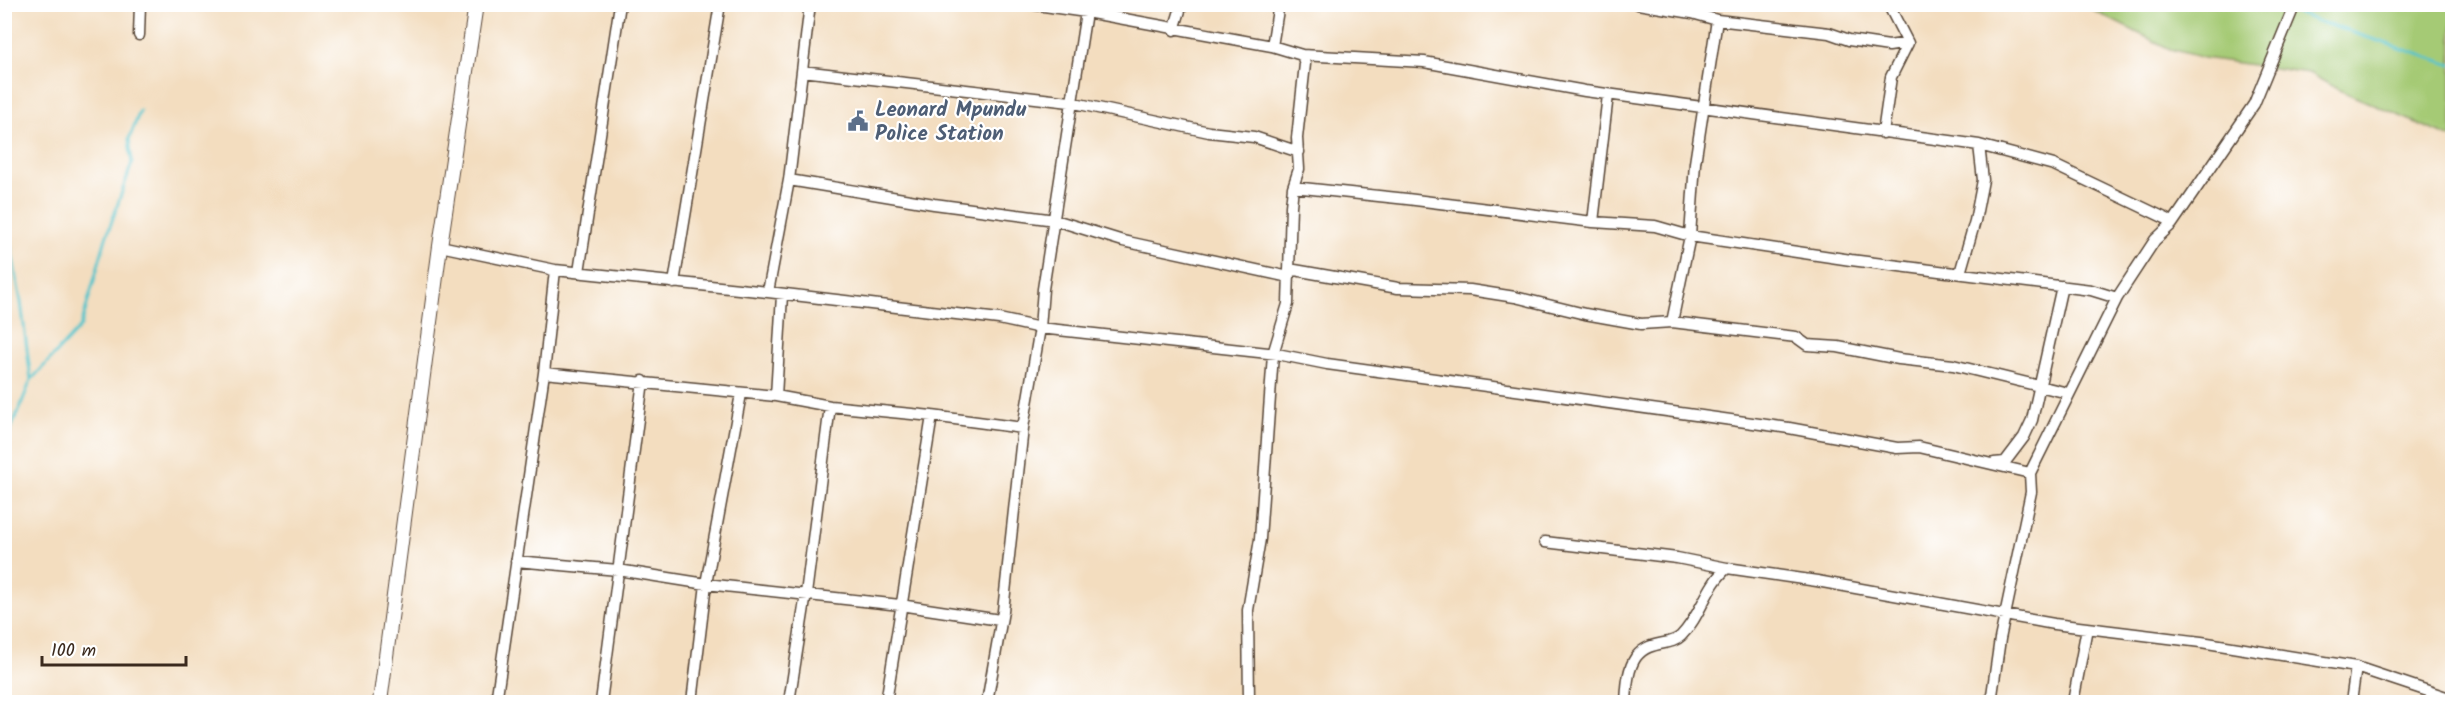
<svg xmlns="http://www.w3.org/2000/svg" width="2457" height="707" font-family="Kalam,sans-serif">
<style>
.green{fill:#a5ca74;stroke:#707a49;stroke-width:1.5}
.lines{fill:none;stroke-linecap:round;stroke-linejoin:round}
.stream{stroke:#56c4cb;stroke-width:3}
.minor-casing{stroke:#574536;stroke-width:13}
.tertiary-casing{stroke:#574536;stroke-width:16}
.minor{stroke:#fff;stroke-width:10}
.tertiary{stroke:#fff;stroke-width:14}
.labels{text-anchor:middle;stroke-width:4.5;stroke-linejoin:round;paint-order:stroke}
.service-label{font-size:21px;font-weight:bold;fill:#4e5e75;stroke:#fff;text-anchor:start}
</style>
<rect width="100%" height="100%" fill="#fff"/>
<filter id="ink" filterUnits="userSpaceOnUse"><feTurbulence type="fractalNoise" baseFrequency=".0167" numOctaves="2"/><feDisplacementMap in="SourceGraphic" scale="12" xChannelSelector="R" yChannelSelector="G"/><feConvolveMatrix kernelMatrix="1 2 1 2 8 2 1 2 1" color-interpolation-filters="sRGB"/></filter>
<filter id="wash" filterUnits="userSpaceOnUse"><feTurbulence type="fractalNoise" baseFrequency=".008" numOctaves="4" result="noise"/><feDisplacementMap in="SourceGraphic" scale="24" xChannelSelector="R" yChannelSelector="G"/><feGaussianBlur stdDeviation="1.35" result="paint"/><feColorMatrix in="noise" values="0 0 0 0 0 0 0 0 0 0 0 0 0 0 0 0 0 1.4 0 .05"/><feComposite in="paint" operator="in"/></filter>
<g filter="url(#wash)">
<rect width="100%" height="100%" fill="#f3ddbf"/>
<path class="green" d="M2082,5H2452V138L2339,90L2309,73L2204,58L2170,49Z"/>
<g class="lines">
<path class="stream" d="M2277,4L2289,10
M4,12L9,4
M2295,12L2317,21L2452,65
M4,211L21,302L31,380
M4,446L31,380L81,326L106,238L132,163L129,139L140,111"/>
</g>
</g>
<g filter="url(#ink)">
<g class="lines">
<g class="minor-casing">
<path id="minor" d="M1030,4L1086,12L1272,46L1302,55L1305,64L1297,138L1299,169L1293,187L1291,206L1288,304L1273,354L1260,539L1248,610L1249,702
M1717,20L1829,33L1849,40L1889,46L1908,43
M1174,30L1182,4
M139,35L140,4
M1272,46L1279,4
M1302,55L1424,62L1585,91L1979,145L2054,165L2167,219L2172,224
M802,71L1070,102L1209,132L1254,137L1299,152
M1883,133L1891,77L1908,43L1888,4
M789,180L934,204L1055,220L1123,241L1289,277
M1293,187L1407,199L1593,222L1655,226L1690,236L1851,260L2091,290L2117,298
M1593,222L1608,95
M440,246L555,270L768,292L999,319L1040,328L1277,354L1327,364L1789,428L1897,448L1919,447L2030,473
M1289,269L1398,288L1470,290L1515,297L1585,314L1641,324L1672,322L1690,236L1695,163L1717,20L1692,13L1638,4
M579,272L620,4
M1960,273L1975,221L1983,180L1979,145
M674,283L720,4
M768,292L789,180L810,4
M1672,322L1796,337L1807,345L1838,347L1899,359L1953,365L2068,393
M544,373L776,396L830,406L932,416L1023,428
M776,396L782,295
M1994,463L2005,462L2024,437L2032,420L2062,286
M1545,542L1677,558L1727,568L1817,581L2054,624L2201,642L2356,667L2452,699
M516,561L618,570L706,584L900,605L1000,620
M496,702L544,373L555,270
M601,702L643,381
M692,702L706,584L741,394
M789,702L806,594L830,406
M886,702L932,416
M987,702L1003,611L1023,428L1040,328L1043,289L1086,12
M1626,702C1627,688 1627,670 1636,657C1650,639 1670,647 1681,636C1701,616 1706,586 1727,568
M1991,702L2000,639L2031,492L2030,473L2117,298L2155,240L2172,224L2254,104L2295,4
M2073,702L2087,628
M2351,702L2356,667"/>
</g>
<g class="tertiary-casing">
<path id="tertiary" d="M380,702L440,246L476,4"/>
</g>
<use href="#minor" class="minor"/>
<use href="#tertiary" class="tertiary"/>
</g>
</g>
<defs>
<g id="civic-bare" transform="scale(1.62)"><path d="M-.6-6.5H3V-4.5H.6V-3L4-1V1h2V6H-6V1h2V-1L-.6-3ZM-1.2 2.5V6h2.4V2.5Z" fill="#5c6f8a" stroke="#fff" stroke-width="2.5" paint-order="stroke"/></g>
</defs>
<g fill-rule="evenodd">
<use href="#civic-bare" x="858" y="121"/>
</g>
<g class="labels">
<g class="service-label">
<text x="875" y="116">Leonard Mpundu<tspan x="875" dy="24">Police Station</tspan></text>
</g>
</g>
<rect width="2457" height="707" fill="none" stroke="#fff" stroke-width="24"/>
<path d="M42 656v9h144v-9" fill="none" stroke="#3b2a1e" stroke-width="3"/>
<text x="51" y="656" font-size="18" fill="#3b2a1e" stroke="#ffffff" stroke-width="4.5" paint-order="stroke">100 m</text>
</svg>
